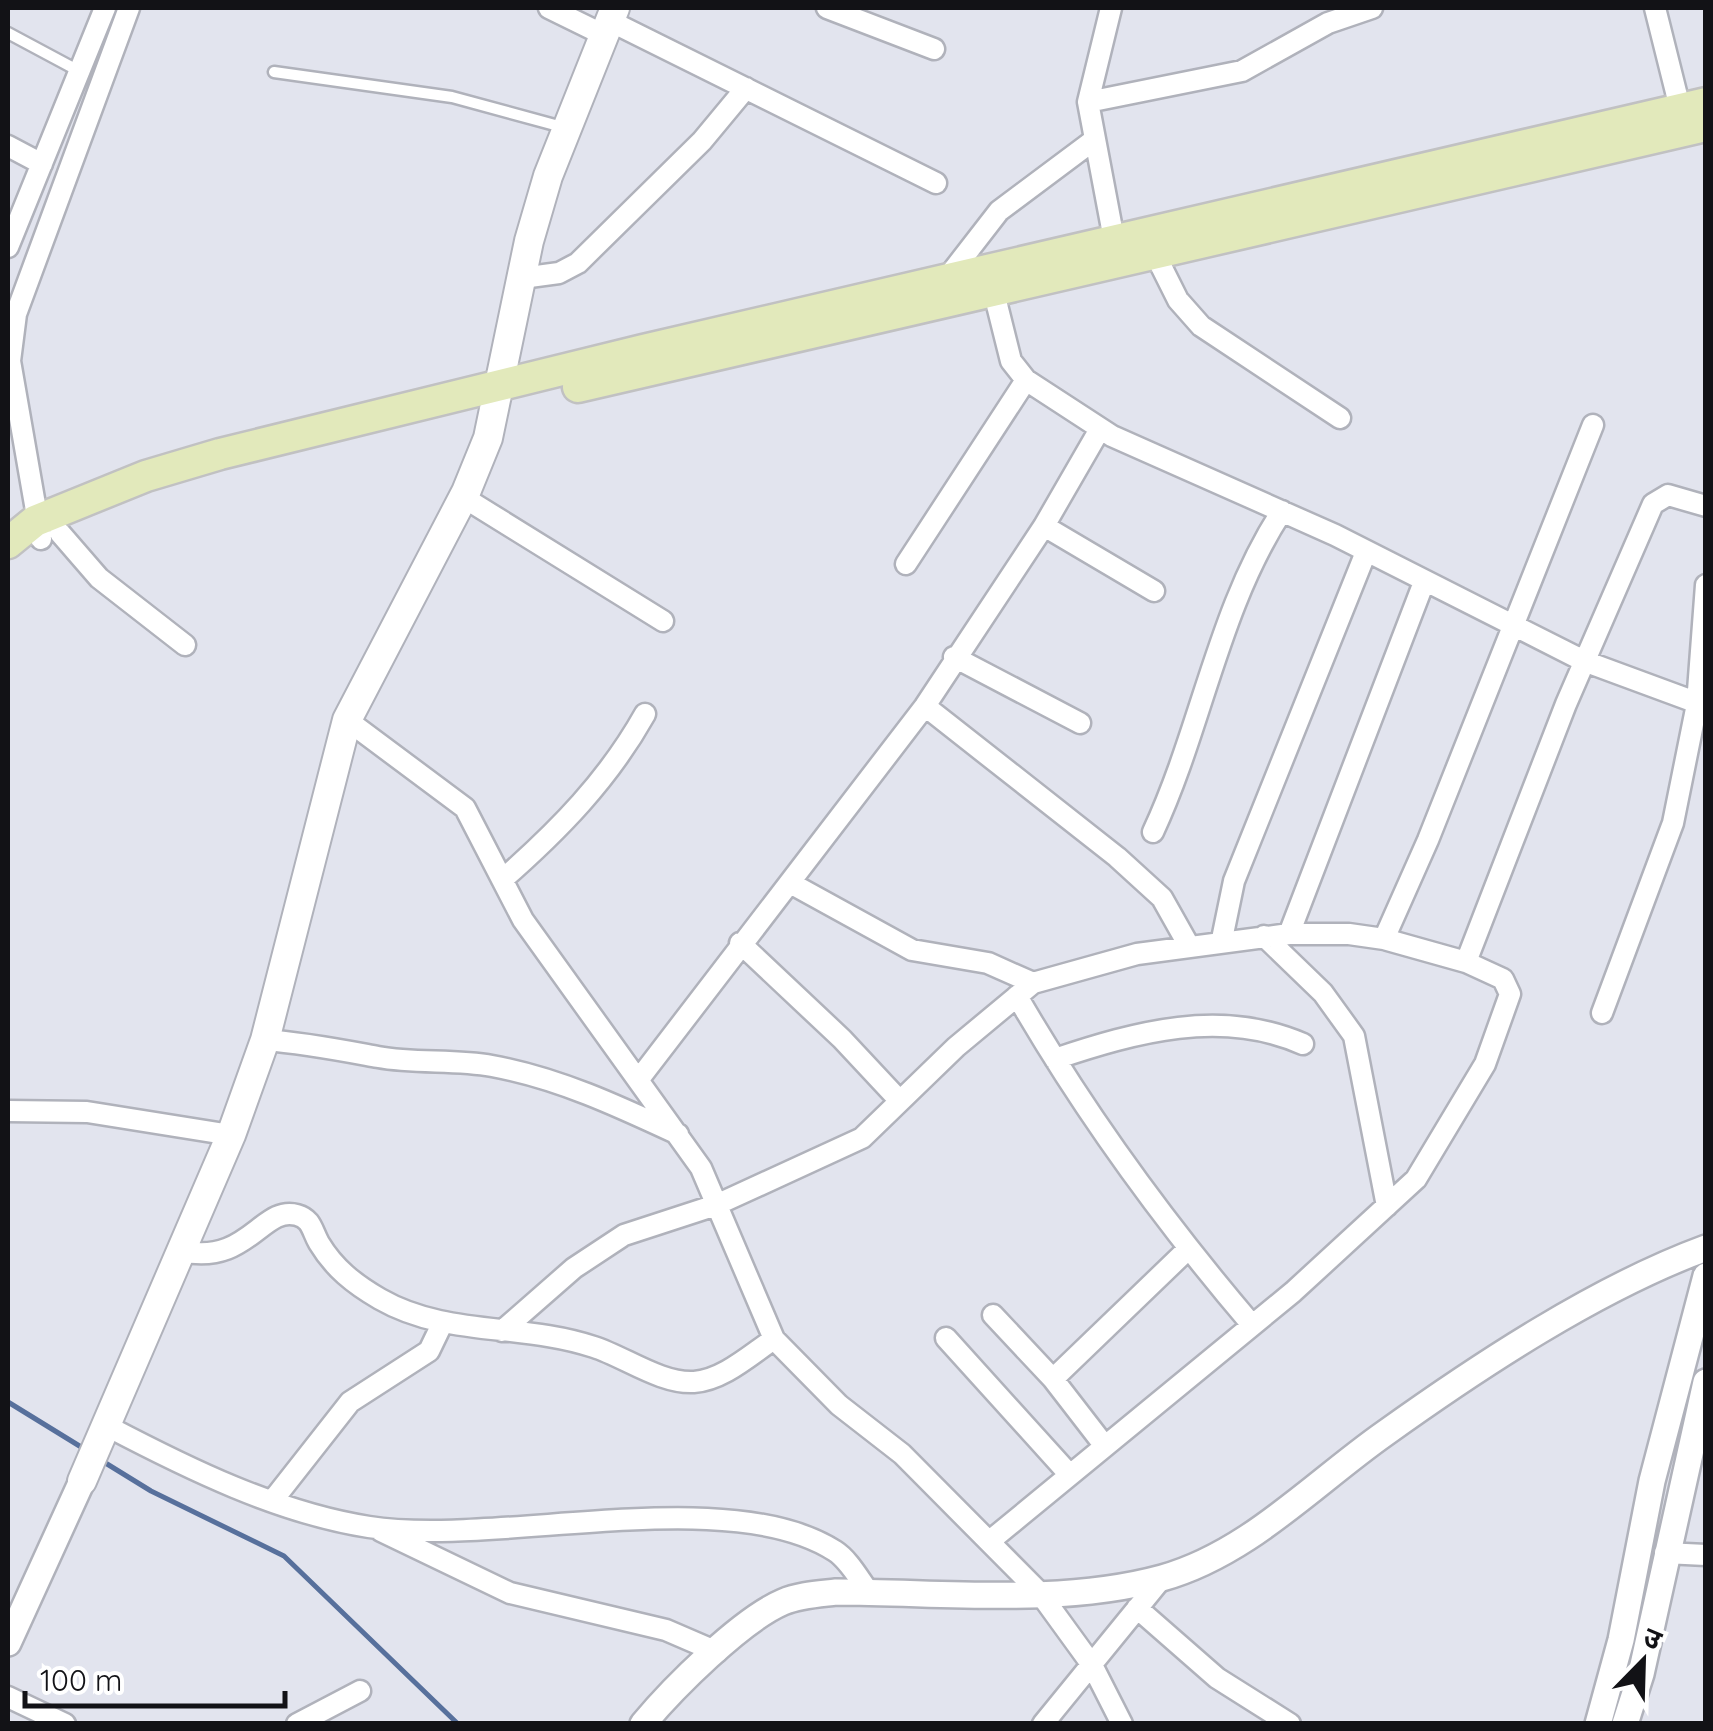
<svg xmlns="http://www.w3.org/2000/svg" width="1713" height="1731" font-family="Quicksand,'Noto Sans Devanagari',sans-serif">
<style>
.lines{fill:none;stroke-linecap:round;stroke-linejoin:round}
.stream{stroke:#57709c;stroke-width:5}
.service-casing{stroke:#b0b2bb;stroke-width:15}
.minor-casing{stroke:#b0b2bb;stroke-width:25}
.tertiary-casing{stroke:#b0b2bb;stroke-width:30}
.secondary-casing{stroke:#b0b2bb;stroke-width:32}
.primary-casing{stroke:#c1c1c2;stroke-width:35}
.service{stroke:#fff;stroke-width:10}
.minor{stroke:#fff;stroke-width:20}
.tertiary{stroke:#fff;stroke-width:25}
.secondary{stroke:#fff;stroke-width:28}
.primary{stroke:#e2e9bb;stroke-width:30}
</style>
<rect width="100%" height="100%" fill="#e2e4ee"/>
<g class="lines">
<path class="stream" d="M8,1402L86,1450
M99,1459L151,1491L284,1556L458,1724"/>
<g class="service-casing">
<path id="service" d="M8,33L79,71
M274,72L452,97L566,128"/>
</g>
<g class="minor-casing">
<path id="minor" d="M549,8L604,35
M827,8L934,49
M1111,8L1088,102L1116,250
M1655,8L1680,108
M610,21L936,183
M1088,102L1242,71L1328,23L1372,8
M8,146L42,164
M8,247L105,8
M1155,254L1178,300L1201,326L1340,418
M522,278L559,273L578,263L702,141L746,88
M944,282L999,211L1094,140
M994,293L1011,361L1026,380L1112,436L1335,535L1584,661L1706,706
M463,497L663,621
M1044,526L1154,591
M60,533L99,578L185,645
M41,539L10,361L16,314L129,8
M906,564L1026,380
M954,657L1080,723
M925,706L1117,857L1162,898L1189,946
M347,720L465,808L523,920L701,1168L774,1339L839,1405L902,1454L1039,1592L1092,1665L1122,1724
M1153,832C1202,727 1218,609 1282,511
M502,880C559,830 608,780 645,714
M792,884L912,950L988,963L1033,983
M1289,934L1424,582
M1264,936L1323,993L1354,1036L1387,1206
M1222,939L1234,881L1366,552
M1384,939L1428,840L1593,425
M740,943L842,1039L899,1100
M1466,962L1566,704L1653,504L1668,495L1706,506
M1017,996C1084,1112 1165,1223 1252,1325
M1602,1013L1673,823L1697,704L1706,585
M265,1040C305,1043 340,1050 378,1057C416,1064 455,1059 492,1066C558,1078 618,1106 678,1134
M1055,1059C1136,1032 1221,1008 1303,1044
M639,1079L925,706L1044,526L1100,429
M8,1111L87,1112L231,1135
M181,1251C248,1266 262,1205 297,1215C312,1219 312,1231 319,1243C334,1268 354,1284 380,1299C446,1337 523,1323 594,1347C625,1357 661,1384 694,1382C723,1380 750,1355 774,1339
M993,1315L1053,1379L1104,1445
M502,1331L574,1268L624,1235L716,1205L862,1138L956,1047L1033,983L1137,954L1289,934H1349L1384,939L1466,962L1503,979L1510,994L1485,1064L1416,1179L1293,1292L991,1540
M946,1338L1069,1474
M1053,1379L1187,1250
M107,1426C187,1468 278,1513 369,1527C497,1547 728,1482 835,1551C849,1560 859,1579 869,1592
M273,1500L350,1402L429,1351L442,1324
M381,1531L510,1593L666,1630L717,1652
M1665,1553L1706,1555
M1137,1608L1217,1678L1290,1724
M8,1697L65,1724
M297,1724L360,1691
M1043,1724L1162,1578"/>
</g>
<g class="tertiary-casing">
<path id="tertiary" d="M8,1643L82,1481
M643,1724C673,1688 741,1620 783,1602C799,1595 819,1594 836,1592C942,1592 1059,1606 1162,1578C1248,1554 1313,1484 1384,1434C1479,1366 1597,1288 1706,1248
M1598,1724L1621,1640L1652,1481L1706,1276
M1625,1724L1641,1674L1706,1382"/>
</g>
<g class="secondary-casing">
<path id="secondary" d="M82,1481L231,1135L265,1040L347,720L466,492L488,438L529,241L548,176L615,8"/>
</g>
<g class="primary-casing">
<path id="primary" d="M578,387L1706,126
M8,543L35,521L146,476L220,454L643,350L1706,103"/>
</g>
<use href="#service" class="service"/>
<use href="#minor" class="minor"/>
<use href="#tertiary" class="tertiary"/>
<use href="#secondary" class="secondary"/>
<use href="#primary" class="primary"/>
</g>
<rect width="1713" height="1731" fill="none" stroke="#121216" stroke-width="20"/>
<g transform="translate(1643 1661) rotate(23)" stroke="#ffffff" stroke-width="8" paint-order="stroke">
<path d="M0-8L18 38L0 25L-18 38Z" fill="#121216"/>
<text y="-15" font-size="28" font-weight="bold" text-anchor="middle" fill="#121216">उ</text>
</g>
<path d="M25 1691v15h260v-15" fill="none" stroke="#121216" stroke-width="5"/>
<text x="40" y="1691" font-size="30" fill="#121216" stroke="#ffffff" stroke-width="8" paint-order="stroke">100 m</text>
</svg>
